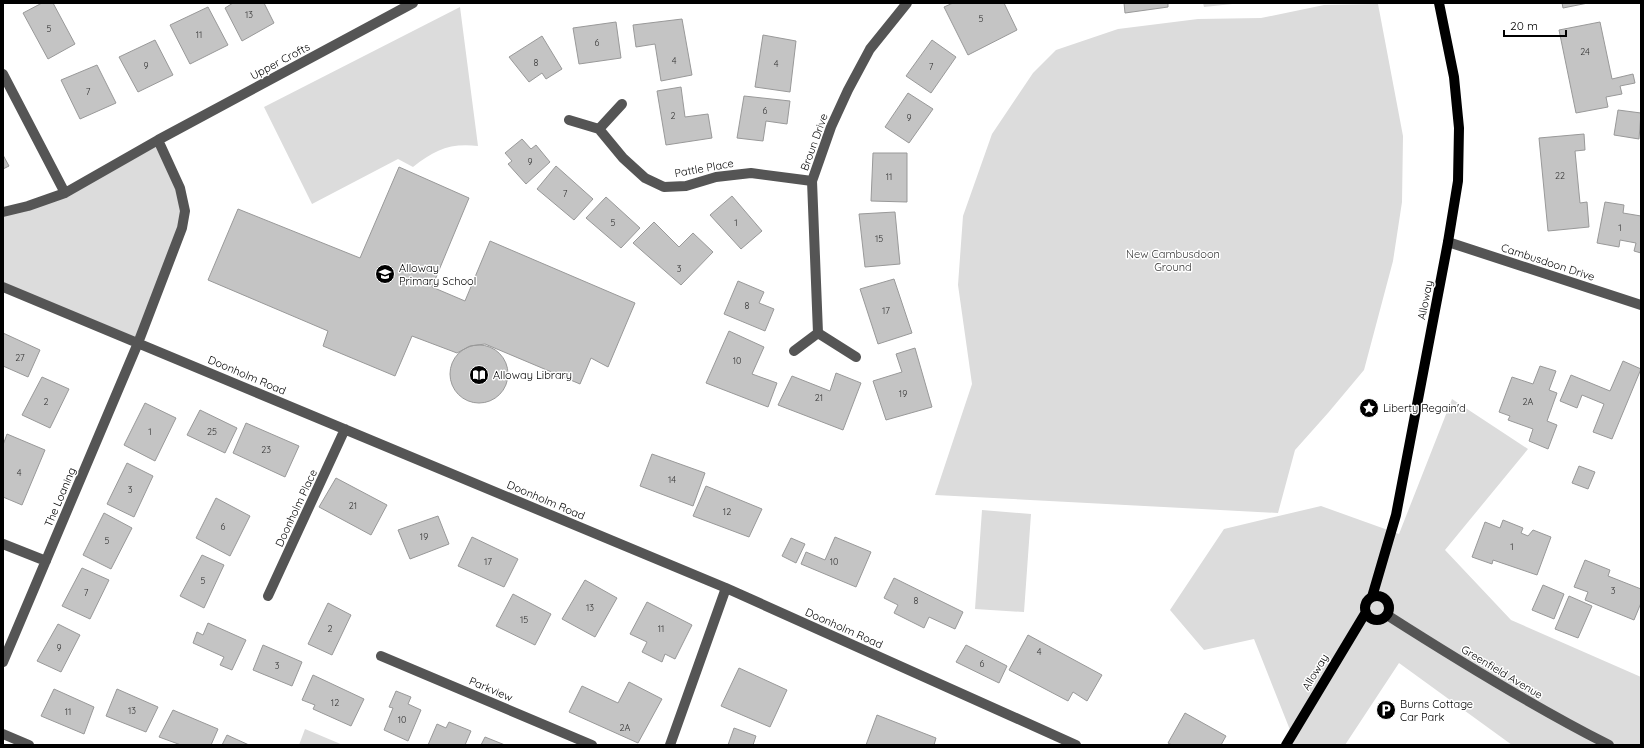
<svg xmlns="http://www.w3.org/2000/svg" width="1644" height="748" font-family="Quicksand,sans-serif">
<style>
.green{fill:#dcdcdc}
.building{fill:#c4c4c4;stroke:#999}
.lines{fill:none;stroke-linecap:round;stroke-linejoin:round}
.minor{stroke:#555;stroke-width:10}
.major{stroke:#000;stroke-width:10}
.labels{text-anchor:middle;stroke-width:3;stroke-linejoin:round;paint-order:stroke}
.number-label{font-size:9px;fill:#313131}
.street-label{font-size:11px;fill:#000;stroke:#fff}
.park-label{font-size:11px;fill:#333;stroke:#fff}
.poi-label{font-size:11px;fill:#000;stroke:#fff;text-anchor:start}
</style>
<rect width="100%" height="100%" fill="#fff"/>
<path class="green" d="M1203,3H1242L1204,7Z
M1378,4L1403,136L1402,202L1393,261L1364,370L1328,413L1295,450L1278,513L935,495L972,384L958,285L963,216L992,134L1033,73L1056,50L1118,29L1198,19L1261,18L1324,5Z
M460,7L478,146C449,143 435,150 413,167L398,159L312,204L264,107Z
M158,140L185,211L138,343L3,287V212L65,193Z
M1452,399L1528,449L1445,550L1511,620L1641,677V745H1512L1399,663L1345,745H1290L1292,735L1254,639L1204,650L1170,610L1224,529L1321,506L1399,534Z
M982,510L1031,514L1024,612L975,609Z
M305,729L343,745H299Z"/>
<path class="building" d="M42,3H53L75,44L48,59L23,13Z
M233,3H264L274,23L242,41L225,8Z
M953,3H1004L1017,30L968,55L944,7Z
M1124,3H1168V7L1125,13Z
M1562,3H1588L1563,8Z
M208,7L228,45L190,64L170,25Z
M682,19L692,75L661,81L655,44L636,47L633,25Z
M616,22L621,58L579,64L573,28Z
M1600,22L1612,79L1633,74L1635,83L1620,86L1622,94L1606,97L1608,107L1576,113L1559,30Z
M763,35L796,41L790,92L755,87Z
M542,36L562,69L546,79L542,73L529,82L509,57Z
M155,40L173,75L138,92L119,57Z
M932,40L956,57L931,93L906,76Z
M97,65L116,103L80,119L61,80Z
M681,87L685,117L708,114L712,138L666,145L657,91Z
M908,93L933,109L909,143L885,127Z
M744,96L790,101L787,124L766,121L763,141L737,138Z
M1618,110L1641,113L1639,139L1614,135Z
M1584,134L1585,150L1575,151L1580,203L1587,202L1589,227L1548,231L1539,138Z
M522,139L531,149L536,145L550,162L526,184L508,164L512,161L505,153Z
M873,153H907V202L871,201Z
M3,155L9,166L3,169Z
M556,166L593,199L574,220L537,189Z
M399,167L469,198L432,287L465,301L490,241L635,303L608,367L591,358L580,384L485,344L470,346L457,353L412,336L395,376L323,346L328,331L208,280L238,209L360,258Z
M732,196L762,231L741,249L710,215Z
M606,197L640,228L621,248L586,218Z
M1605,202L1624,205L1623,213L1641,216V253L1634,251L1636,243L1620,240L1619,247L1597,243Z
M895,212L900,264L865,267L859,214Z
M654,222L679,247L693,233L713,252L681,285L633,243Z
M894,279L912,333L878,344L860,289Z
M738,281L764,292L759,303L774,309L765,331L724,314Z
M729,331L764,347L752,374L777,383L768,407L706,383Z
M3,333L40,350L28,377L3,366Z
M450 374a29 29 0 1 1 58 0a29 29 0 1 1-58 0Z
M915,348L932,407L886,420L873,381L902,372L896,354Z
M1623,361L1641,369L1612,439L1593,432L1604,404L1582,395L1577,408L1560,401L1571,375L1610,391Z
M1540,366L1556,371L1549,390L1557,393L1547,421L1557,425L1548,449L1529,441L1533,429L1508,420L1510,416L1499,412L1512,377L1533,384Z
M836,373L861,383L843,430L778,405L792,376L830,391Z
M42,377L69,389L50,428L22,415Z
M145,403L176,418L155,461L124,445Z
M200,410L237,428L225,453L187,435Z
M246,423L299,446L285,477L233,453Z
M7,434L45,450L22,505L3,497V445Z
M652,454L705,473L693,506L640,486Z
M127,463L153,476L134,517L107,504Z
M1579,466L1595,472L1588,489L1572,483Z
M336,478L387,505L371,535L319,507Z
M706,486L762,509L749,537L693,516Z
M216,498L250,516L230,556L196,538Z
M104,513L132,528L111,569L83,555Z
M438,516L449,544L410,559L398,530Z
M1503,520L1523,528L1521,533L1528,536L1533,530L1551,537L1537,575L1493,560L1492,564L1472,557L1485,522L1500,528Z
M472,537L518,559L504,587L458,566Z
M835,537L871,552L856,587L801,564L806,552L825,560Z
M791,538L805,544L796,563L782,556Z
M202,555L224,565L204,608L180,596Z
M1585,560L1610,570L1608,576L1641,589V603L1634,620L1585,600L1588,592L1574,587Z
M82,568L109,580L90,619L62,606Z
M894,578L963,612L955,629L929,617L924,628L894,613L898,605L884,598Z
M585,580L617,598L595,637L562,619Z
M1543,585L1564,594L1554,619L1532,610Z
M513,594L551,614L535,645L496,626Z
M1569,596L1592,606L1578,638L1555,629Z
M647,602L692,625L675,659L665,654L662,662L642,652L647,642L630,634Z
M328,603L351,615L332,655L308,644Z
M208,623L246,640L232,670L220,665L224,657L193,643L197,632L203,635Z
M58,624L80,635L61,672L37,661Z
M1028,635L1102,675L1087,701L1073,692L1068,701L1009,670Z
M263,645L302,662L292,686L253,670Z
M966,645L1007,666L999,683L956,662Z
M739,668L787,690L770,727L721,706Z
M313,675L364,699L351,726L313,709L315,705L302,700Z
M629,682L662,699L638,743L569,712L582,686L618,703Z
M54,689L94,707L84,734L41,716Z
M117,689L158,707L146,732L106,716Z
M396,691L411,697L408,704L421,710L408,741L384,730L393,708L389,707Z
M173,710L218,729L211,745H181L159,737Z
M1185,713L1226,736L1221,745H1172L1168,743Z
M877,715L936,738L934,745H866Z
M449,722L471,731L465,745H428L437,724L446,728Z
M734,728L756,736L753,745H728Z
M227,735L249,745H222Z
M485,737L505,745H481Z"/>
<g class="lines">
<path class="minor" d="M3,74L65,193
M569,120L599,129L623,158L645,178L664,187L686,186L716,177L751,173L812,181
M599,129L622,104
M3,212L28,206L65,193L158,140L413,3
M1448,242L1641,305
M3,287L726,588L1076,745
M794,351L818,333
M856,357L818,333L812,181L831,127L848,90L870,49L907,3
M3,544L46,561
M268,596L345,429
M1387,615C1459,661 1532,706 1609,745
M381,656L592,745
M3,662L138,343L182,228L185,211L180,188L158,140
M3,734L29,745
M670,745L726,588"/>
<path class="major" d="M1365 608a12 12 0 1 1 24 0a12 12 0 1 1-24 0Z
M1372,597L1396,515L1448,242L1458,181L1459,128L1454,77L1439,3
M1286,745L1366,612"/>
</g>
<defs>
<g id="school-disc" transform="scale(1)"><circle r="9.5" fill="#000" stroke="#fff"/><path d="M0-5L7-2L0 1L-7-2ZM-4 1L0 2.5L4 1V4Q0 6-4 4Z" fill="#fff"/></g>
<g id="library-disc" transform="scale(1)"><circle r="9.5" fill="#000" stroke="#fff"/><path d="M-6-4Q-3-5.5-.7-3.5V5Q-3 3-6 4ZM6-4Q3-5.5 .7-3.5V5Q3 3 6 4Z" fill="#fff"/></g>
<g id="sight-disc" transform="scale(1)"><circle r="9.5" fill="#000" stroke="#fff"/><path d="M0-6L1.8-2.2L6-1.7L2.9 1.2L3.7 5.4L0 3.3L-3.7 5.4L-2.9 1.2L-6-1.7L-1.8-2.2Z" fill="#fff"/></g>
<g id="parking-disc" transform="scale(1)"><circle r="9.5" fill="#000" stroke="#fff"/><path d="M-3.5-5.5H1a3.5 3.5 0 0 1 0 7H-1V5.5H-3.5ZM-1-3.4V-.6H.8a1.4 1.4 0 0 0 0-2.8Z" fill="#fff"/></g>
</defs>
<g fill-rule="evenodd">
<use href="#school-disc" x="385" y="274"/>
<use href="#library-disc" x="479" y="375"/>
<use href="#sight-disc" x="1369" y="408"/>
<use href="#parking-disc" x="1386" y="710"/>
</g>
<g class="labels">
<g class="number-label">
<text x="249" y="18">13</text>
<text x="981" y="22">5</text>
<text x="49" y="32">5</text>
<text x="199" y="38">11</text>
<text x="597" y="46">6</text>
<text x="1585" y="55">24</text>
<text x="674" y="64">4</text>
<text x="536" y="66">8</text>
<text x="776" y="67">4</text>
<text x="146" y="69">9</text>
<text x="931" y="70">7</text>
<text x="88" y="95">7</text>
<text x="765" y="114">6</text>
<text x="673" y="119">2</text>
<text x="909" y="121">9</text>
<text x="530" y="165">9</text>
<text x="1560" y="179">22</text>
<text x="889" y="180">11</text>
<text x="565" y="197">7</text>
<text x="613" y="226">5</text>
<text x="736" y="226">1</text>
<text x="1620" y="231">1</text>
<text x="879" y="242">15</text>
<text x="679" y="272">3</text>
<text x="747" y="309">8</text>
<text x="886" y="314">17</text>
<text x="20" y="361">27</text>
<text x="737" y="364">10</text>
<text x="903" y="397">19</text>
<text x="819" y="401">21</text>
<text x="46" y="405">2</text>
<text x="1528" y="405">2A</text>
<text x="150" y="435">1</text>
<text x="212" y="435">25</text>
<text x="266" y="453">23</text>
<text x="19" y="476">4</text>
<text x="672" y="483">14</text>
<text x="130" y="493">3</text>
<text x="353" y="509">21</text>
<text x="727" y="515">12</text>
<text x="223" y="530">6</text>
<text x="424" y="540">19</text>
<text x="107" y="544">5</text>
<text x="1512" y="550">1</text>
<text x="488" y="565">17</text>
<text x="834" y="565">10</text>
<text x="203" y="584">5</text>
<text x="1613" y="594">3</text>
<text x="86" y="596">7</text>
<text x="916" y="604">8</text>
<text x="590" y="611">13</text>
<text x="524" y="623">15</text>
<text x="330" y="632">2</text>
<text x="661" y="632">11</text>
<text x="59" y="651">9</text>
<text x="1039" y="655">4</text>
<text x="982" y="667">6</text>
<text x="277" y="669">3</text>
<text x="335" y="706">12</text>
<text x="132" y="714">13</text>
<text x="68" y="715">11</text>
<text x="402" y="723">10</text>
<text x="625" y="731">2A</text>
</g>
<g class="street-label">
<text transform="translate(280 61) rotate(-28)" y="4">Upper Crofts</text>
<text transform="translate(814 142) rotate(-70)" y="4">Broun Drive</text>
<text transform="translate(704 168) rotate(-10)" y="4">Pattle Place</text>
<text transform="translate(1548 262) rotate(18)" y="4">Cambusdoon Drive</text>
<text transform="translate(1425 300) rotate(-79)" y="4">Alloway</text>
<text transform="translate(247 375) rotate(23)" y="4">Doonholm Road</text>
<text transform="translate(60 497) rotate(-67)" y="4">The Loaning</text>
<text transform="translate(546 500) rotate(23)" y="4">Doonholm Road</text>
<text transform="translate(296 508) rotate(-65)" y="4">Doonholm Place</text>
<text transform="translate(844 628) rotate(24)" y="4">Doonholm Road</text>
<text transform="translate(1315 672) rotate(-59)" y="4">Alloway</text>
<text transform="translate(1502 672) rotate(31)" y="4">Greenfield Avenue</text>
<text transform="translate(491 689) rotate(23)" y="4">Parkview</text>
</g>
<g class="park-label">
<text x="1173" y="258">New Cambusdoon<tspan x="1173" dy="13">Ground</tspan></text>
</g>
<g class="poi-label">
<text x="399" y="272">Alloway<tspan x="399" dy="13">Primary School</tspan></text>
<text x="493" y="379">Alloway Library</text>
<text x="1383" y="412">Liberty Regain'd</text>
<text x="1400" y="708">Burns Cottage<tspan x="1400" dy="13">Car Park</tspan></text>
</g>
</g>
<rect width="1644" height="748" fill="none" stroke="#000000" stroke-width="8"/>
<path d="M1504 30v6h62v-6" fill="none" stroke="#000000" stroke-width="2"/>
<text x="1510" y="30" font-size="12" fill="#000000" stroke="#ffffff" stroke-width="3" paint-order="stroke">20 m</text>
</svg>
